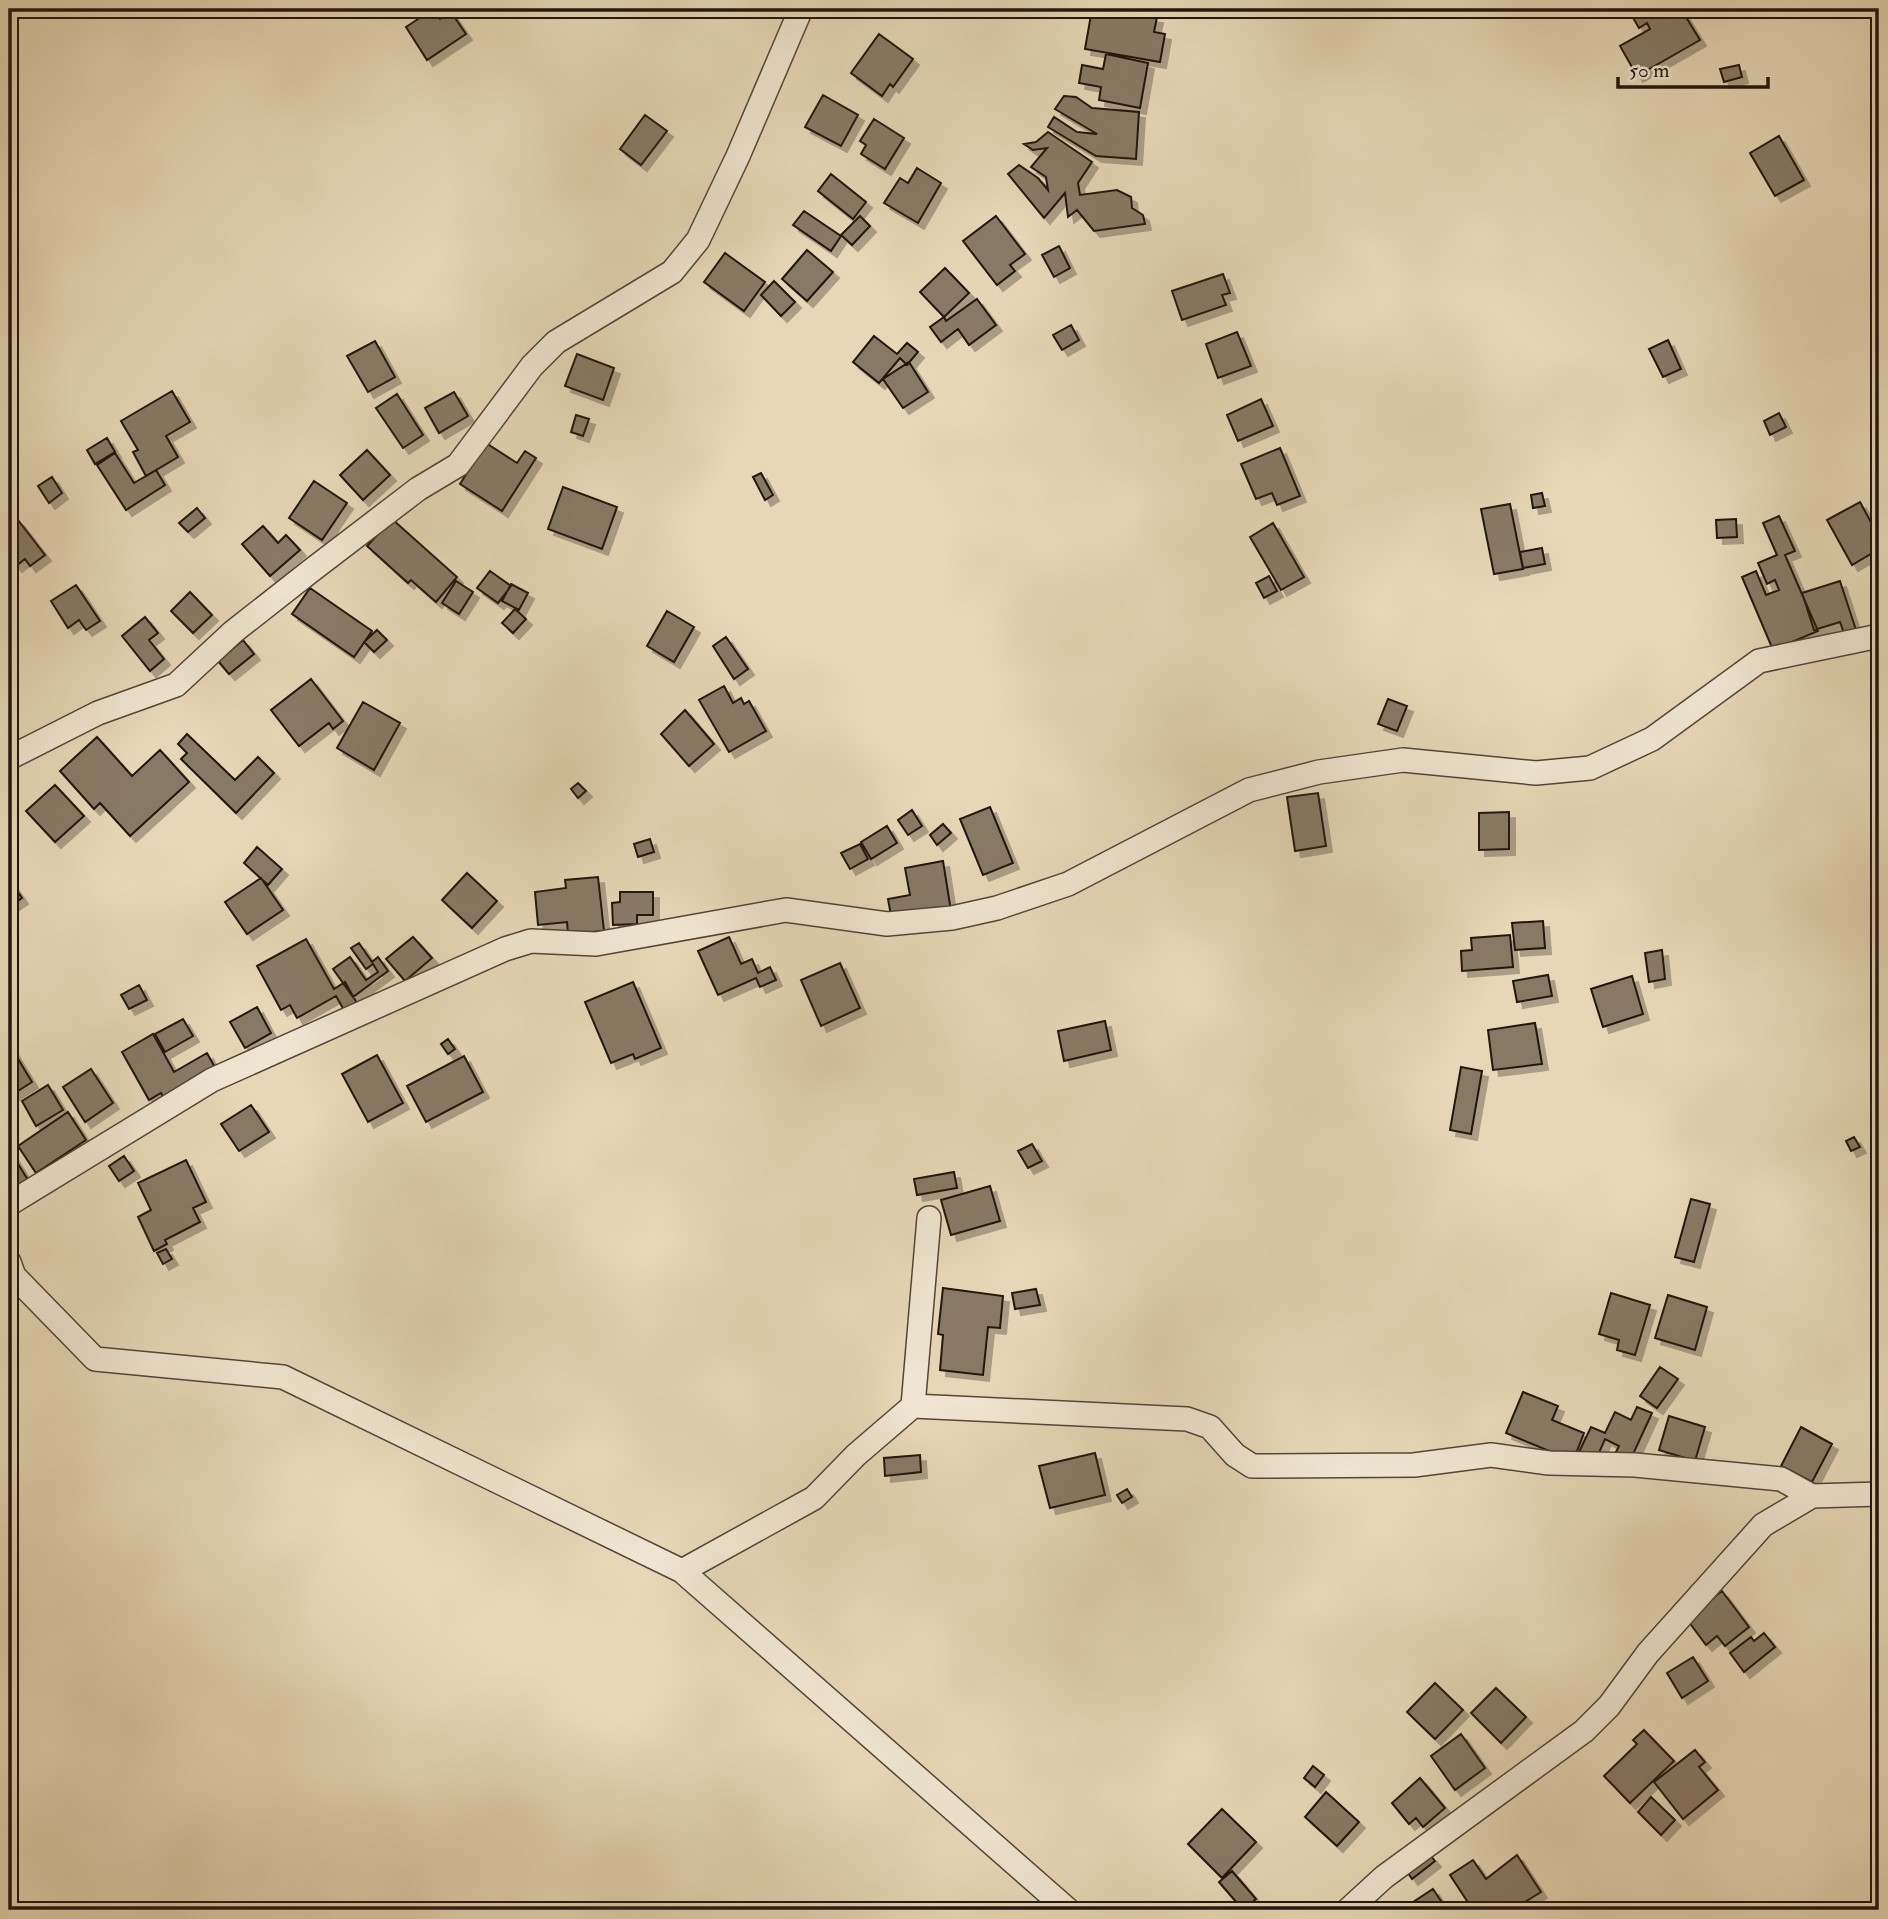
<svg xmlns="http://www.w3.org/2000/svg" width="1888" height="1919" font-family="'IM FELL Double Pica',serif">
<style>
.building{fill:#877a65;stroke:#21160e;stroke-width:2;filter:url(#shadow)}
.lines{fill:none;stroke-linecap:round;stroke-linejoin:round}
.minor-casing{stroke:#524638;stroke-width:26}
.minor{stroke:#efe5d0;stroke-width:23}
</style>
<defs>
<filter id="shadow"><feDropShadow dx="6" dy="6" stdDeviation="0" flood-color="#0004"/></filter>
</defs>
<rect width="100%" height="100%" fill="#e6d7b6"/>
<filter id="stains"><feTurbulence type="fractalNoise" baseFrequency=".00286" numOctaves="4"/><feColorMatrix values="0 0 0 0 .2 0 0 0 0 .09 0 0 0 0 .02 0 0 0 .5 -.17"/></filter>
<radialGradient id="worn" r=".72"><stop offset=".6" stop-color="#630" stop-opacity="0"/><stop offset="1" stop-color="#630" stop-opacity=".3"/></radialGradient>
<path class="building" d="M433,9L440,19L451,12L466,34L427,60L406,27Z
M1092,9L1157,17L1154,32L1165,34L1160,62L1085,49Z
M1628,9H1681L1700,40L1637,76L1620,46L1650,29L1647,23L1639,28Z
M879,34L913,59L893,87L890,84L882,96L851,73Z
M1106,54L1148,63L1140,108L1099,100L1101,87L1079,83L1082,65L1103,69Z
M1739,65L1742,77L1724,82L1720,69Z
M823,95L858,115L841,146L805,127Z
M1064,96L1076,97L1092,108L1139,112L1136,159L1096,156L1048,127L1054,117L1077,132L1097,134L1055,109Z
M645,115L667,131L641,165L620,149Z
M874,119L904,138L885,169L861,154L866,145L860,141Z
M1048,132L1092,162L1078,183L1080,195L1117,190L1131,197L1132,208L1143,215L1145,224L1094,231L1077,210L1068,217L1065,193L1044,218L1008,174L1019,165L1038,178L1048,190L1046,177L1031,167L1047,148L1033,150L1024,144L1036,142Z
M1779,136L1804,180L1775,196L1750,153Z
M917,168L941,183L918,223L884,203L900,178L908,183Z
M831,174L866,202L853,219L818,191Z
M804,211L841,236L831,251L793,225Z
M860,216L870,226L852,245L841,235Z
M996,216L1025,254L1010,265L1015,271L997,285L963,241Z
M1059,246L1070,268L1054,277L1042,255Z
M807,250L833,272L807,301L782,279Z
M725,253L765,282L744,311L704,282Z
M945,268L969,293L944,317L920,292Z
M1223,274L1230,293L1222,295L1226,305L1182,320L1172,291Z
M774,281L795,302L781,316L761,295Z
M977,299L996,325L969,345L958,329L941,342L930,327L944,317L946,321Z
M1071,325L1079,340L1062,350L1053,335Z
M1237,332L1251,366L1218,378L1206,344Z
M874,336L897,354L907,343L918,352L907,365L900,358L879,383L853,362Z
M1668,340L1681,369L1663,377L1649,349Z
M375,341L395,377L368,392L347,356Z
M577,354L614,368L603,400L565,386Z
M909,362L928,392L903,408L883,379Z
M172,391L190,422L166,436L178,457L146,476L133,452L138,450L121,421Z
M454,392L468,416L439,433L425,408Z
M397,394L423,435L403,448L376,408Z
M1261,399L1273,426L1238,441L1227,415Z
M1779,413L1786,427L1770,435L1764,421Z
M576,415L589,419L583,436L571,432Z
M107,438L115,452L95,464L87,450Z
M486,443L517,463L525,451L536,458L502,511L460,484Z
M1280,448L1300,496L1277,505L1272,493L1256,499L1241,464Z
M367,450L390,475L363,500L340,475Z
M115,453L134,483L156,470L165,485L126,510L97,465Z
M761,473L773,495L765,500L753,477Z
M52,477L62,493L49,503L38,486Z
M314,481L347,503L322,540L289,518Z
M563,487L617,507L602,549L548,529Z
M1542,493L1545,506L1533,508L1531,495Z
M1860,502L1879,537V549L1852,565L1827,520Z
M1510,504L1523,569L1494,574L1481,509Z
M197,508L205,518L188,532L179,523Z
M1779,516L1795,551L1785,555L1818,631L1773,650L1742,577L1756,571L1766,595L1779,590L1775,580L1767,584L1758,563L1777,555L1763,523Z
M392,519L457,577L436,602L411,580L408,583L367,546Z
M1736,519L1737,537L1717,538L1716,520Z
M18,520L45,555L30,566L25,559L16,566L9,557V526Z
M1273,523L1304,577L1281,590L1250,537Z
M263,526L278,543L286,535L300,550L270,576L242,544Z
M1542,548L1545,564L1523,568L1520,552Z
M490,571L511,586L498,603L477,588Z
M1269,576L1277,591L1264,598L1256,583Z
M456,581L473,592L459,614L442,603Z
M1840,581L1857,633L1845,636L1840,622L1814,630L1802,593Z
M511,584L528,593L519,610L502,601Z
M76,585L100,621L86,630L79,620L68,628L51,601Z
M310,588L372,631L354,657L292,614Z
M190,592L212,615L193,633L171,611Z
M515,609L526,619L513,633L502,623Z
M667,611L694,627L674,662L647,646Z
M145,617L158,633L149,640L164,659L150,671L122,636Z
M377,630L387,640L374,652L364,642Z
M726,637L748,669L734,679L713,646Z
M243,640L254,654L229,674L218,661Z
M311,679L343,721L333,729L329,723L299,746L271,710Z
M724,686L733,703L741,698L744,704L749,701L766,731L729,752L699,700Z
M1388,699L1407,706L1397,731L1378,724Z
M363,702L400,723L374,770L337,748Z
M685,710L714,744L689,766L661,734Z
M187,734L235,780L258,757L274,773L236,813L181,759L187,753L178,744Z
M97,737L132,776L160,750L189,782L130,836L100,803L94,809L60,771Z
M578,783L586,791L578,798L571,789Z
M55,785L84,816L55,842L26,811Z
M1318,793L1326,846L1295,851L1287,797Z
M990,807L1013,863L983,875L960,819Z
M912,810L922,826L908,835L898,820Z
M1509,812V849L1479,850V813Z
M943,824L951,833L937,845L930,835Z
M887,826L897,843L871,859L861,842Z
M650,839L654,852L638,857L634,844Z
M860,844L868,859L850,869L841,853Z
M257,847L282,869L268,885L244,863Z
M943,861L951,911L892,921L888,899L910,895L905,868Z
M467,873L497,901L472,928L442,900Z
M598,877L604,931L568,934L567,922L538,925L535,892L566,888L565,880Z
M261,878L283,910L247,934L225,902Z
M9,879L22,898L9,907Z
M620,892H653V915H637V924L613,925L612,903L620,902Z
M1543,921L1545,948L1515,950L1512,923Z
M1510,935L1513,967L1462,971L1461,951L1472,950L1471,938Z
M413,937L432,958L405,981L386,959Z
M729,937L741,964L752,959L758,973L770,967L776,980L760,987L756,978L718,995L698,951Z
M306,939L334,989L345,982L358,1005L345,1012L336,996L297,1018L290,1005L281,1010L257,966Z
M359,943L372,962L378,957L388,971L353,997L333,969L350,957L366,980L378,972L373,964L366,969L351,948Z
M1662,950L1665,979L1649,982L1645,953Z
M840,963L860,1008L821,1026L801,980Z
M1548,975L1552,996L1517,1002L1513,981Z
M1632,976L1643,1014L1603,1027L1591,989Z
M633,982L661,1048L635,1059L633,1054L611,1063L585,1002Z
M139,985L147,1000L129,1009L121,995Z
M257,1007L271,1033L245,1048L230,1022Z
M183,1019L193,1036L165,1052L155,1034Z
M1105,1021L1111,1050L1064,1061L1058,1031Z
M1535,1023L1542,1064L1493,1070L1488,1030Z
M153,1034L174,1072L207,1053L217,1071L165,1101L161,1093L149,1100L122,1052Z
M448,1039L455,1049L448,1054L441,1044Z
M9,1044L32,1082L10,1096L9,1094Z
M377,1055L403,1103L368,1122L342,1074Z
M464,1056L483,1092L426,1122L407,1086Z
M1461,1067L1482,1071L1471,1134L1450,1130Z
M91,1069L113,1103L85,1122L63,1087Z
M48,1085L63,1110L36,1126L22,1101Z
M251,1105L269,1132L239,1151L221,1124Z
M68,1112L86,1140L36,1173L18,1146Z
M1854,1137L1860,1147L1851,1151L1846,1141Z
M1032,1144L1042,1161L1028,1168L1018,1151Z
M10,1151L28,1180L9,1192V1152Z
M124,1156L134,1171L119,1181L109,1166Z
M186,1160L206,1202L193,1208L200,1222L165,1240L167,1244L154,1251L138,1217L151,1210L138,1183Z
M954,1172L957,1188L917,1195L914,1179Z
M990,1186L1000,1221L951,1235L941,1200Z
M1691,1199L1710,1204L1694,1262L1675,1257Z
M166,1249L172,1259L163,1264L157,1253Z
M943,1288L1003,1296L1000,1328L988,1327L983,1375L940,1370L943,1335L938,1334Z
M1036,1289L1040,1305L1015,1309L1012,1293Z
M1611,1293L1650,1305L1635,1355L1617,1350L1619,1340L1599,1334Z
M1668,1295L1707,1307L1695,1350L1655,1338Z
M1660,1367L1678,1379L1657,1408L1640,1396Z
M1523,1392L1558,1406L1552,1420L1584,1433L1573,1461L1506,1433Z
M1637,1407L1652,1413L1629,1463L1614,1456L1619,1446L1605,1439L1595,1462L1578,1454L1591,1427L1605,1433L1615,1412L1631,1420Z
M1669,1416L1705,1427L1695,1461L1659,1450Z
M1801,1427L1832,1444L1812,1482L1781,1466Z
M1095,1453L1105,1495L1050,1508L1039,1466Z
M920,1455L921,1472L885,1476L884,1458Z
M1127,1489L1132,1497L1122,1503L1117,1495Z
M1722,1591L1749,1627L1725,1646L1717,1636L1706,1645L1686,1618Z
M1764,1633L1775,1647L1744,1672L1730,1653L1751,1637L1754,1641Z
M1693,1657L1708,1681L1682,1698L1667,1673Z
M1435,1683L1463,1710L1435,1739L1407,1712Z
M1496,1688L1526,1717L1501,1743L1471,1713Z
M1644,1730L1674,1761L1630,1803L1604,1776L1637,1744L1633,1740Z
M1461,1734L1485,1768L1455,1790L1431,1756Z
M1695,1750L1705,1762L1699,1767L1718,1790L1683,1819L1654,1782Z
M1313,1766L1324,1775L1315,1787L1304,1778Z
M1420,1778L1445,1808L1423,1827L1416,1818L1409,1824L1392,1803Z
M1326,1792L1359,1822L1337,1846L1305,1817Z
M1651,1797L1675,1820L1661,1835L1638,1812Z
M1222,1809L1256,1842L1222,1878L1188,1844Z
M1517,1855L1541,1892L1512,1910H1473L1450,1875L1473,1860L1486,1879Z
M1431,1856L1435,1861L1412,1879L1408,1873Z
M1232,1871L1256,1899L1243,1910L1219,1882Z
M1433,1889L1447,1910H1409L1407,1906Z"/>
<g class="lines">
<g class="minor-casing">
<path id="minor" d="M9,758L98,713L176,685L233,632L312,570L418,489L458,465L532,366L556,342L672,272L698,240L738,156L801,9
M9,1204L212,1080L505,949L531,941L596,944L786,910L887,924L952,918L997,908L1068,884L1249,790L1319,772L1403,760L1536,773L1590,768L1652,739L1759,661L1879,636
M9,1262L14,1276L95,1359L283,1377L682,1571L1068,1910
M913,1406L1187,1419L1210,1427L1235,1455L1252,1466L1414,1465L1491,1455L1549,1463L1635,1465L1781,1479L1812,1496
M682,1571L814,1498L856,1455L913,1406L929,1218
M1348,1910L1384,1877L1584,1731L1609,1706L1648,1653L1763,1525L1812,1496L1879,1494"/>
</g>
<use href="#minor" class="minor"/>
</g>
<rect width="1888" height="1919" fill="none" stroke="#e6d7b6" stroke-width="35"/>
<rect x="10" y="10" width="1867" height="1898" fill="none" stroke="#21160e" stroke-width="3.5"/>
<rect x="18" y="18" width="1853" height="1884" fill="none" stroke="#21160e" stroke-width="2"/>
<path d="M1618 77v10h150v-10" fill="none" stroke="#21160e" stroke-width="3.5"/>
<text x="1629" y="77" font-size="21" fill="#21160e" stroke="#efe5d0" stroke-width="5" paint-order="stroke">50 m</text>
<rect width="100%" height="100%" filter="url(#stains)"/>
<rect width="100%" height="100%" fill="url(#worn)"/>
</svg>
